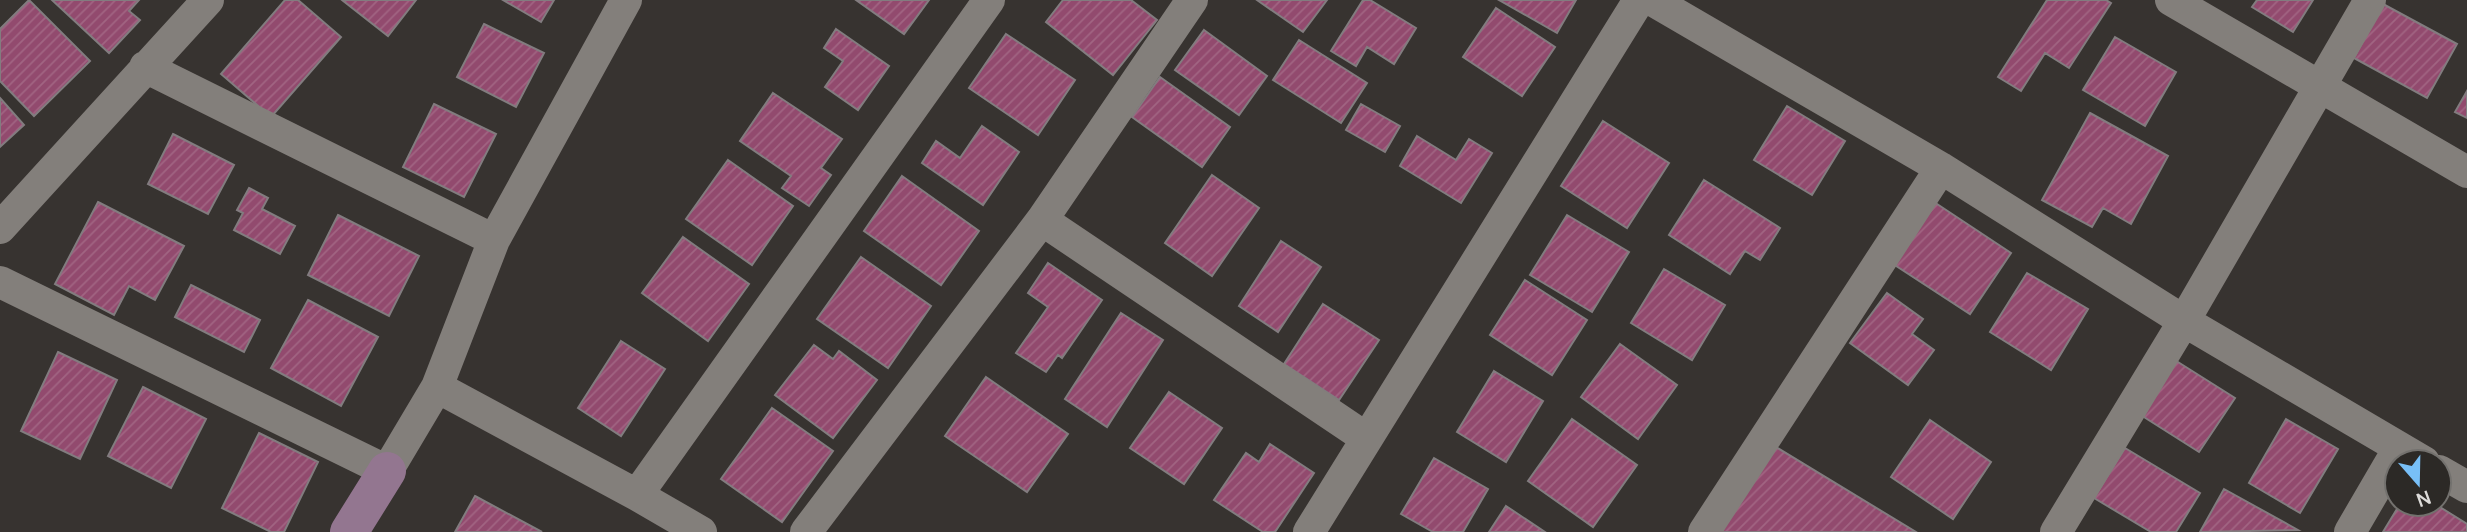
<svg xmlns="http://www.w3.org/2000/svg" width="2467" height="532" font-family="Manrope,sans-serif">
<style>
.building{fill:url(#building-hatch);stroke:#827c7f;stroke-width:2}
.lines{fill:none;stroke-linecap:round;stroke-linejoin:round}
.street{stroke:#837f7b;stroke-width:32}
.secondary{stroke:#937690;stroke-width:38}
</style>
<defs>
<pattern id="building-hatch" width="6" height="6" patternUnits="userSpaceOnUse" patternTransform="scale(1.75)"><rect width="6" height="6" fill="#924a6e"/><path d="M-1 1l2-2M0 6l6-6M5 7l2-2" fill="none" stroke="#a16482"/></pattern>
</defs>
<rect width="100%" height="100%" fill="#373330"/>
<path class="building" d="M29,0L90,61L34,116L0,81V29Z
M52,0H139L129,11L140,20L109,53Z
M285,0H298L341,37L271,117L221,74Z
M342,0H416L388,36Z
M503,0H554L541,22Z
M856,0H929L904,34Z
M1063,0H1131L1157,20L1113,75L1046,22Z
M1257,0H1327L1303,32Z
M1363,0H1370L1416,28L1394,64L1367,47L1356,66L1331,51Z
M1499,0H1576L1557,33Z
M2047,0H2106L2111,3L2069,68L2045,53L2021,91L1998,77Z
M2257,0H2313L2293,32L2252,7Z
M2383,4L2457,44L2427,98L2354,58Z
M1496,8L1555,47L1522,96L1463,57Z
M484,24L544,53L516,107L457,77Z
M836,29L889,66L858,110L825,87L843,61L824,48Z
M1204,30L1267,76L1239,115L1175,70Z
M1006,34L1075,80L1038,135L969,88Z
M2115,37L2176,72L2145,126L2083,90Z
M1299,40L1367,83L1341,123L1273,80Z
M1160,77L1230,127L1202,167L1132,117Z
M2467,91V118L2455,112Z
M773,93L842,139L821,168L831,175L809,206L782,188L791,176L740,141Z
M0,98L24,125L0,147Z
M434,104L496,134L464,197L403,167Z
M1361,104L1400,126L1385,152L1346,130Z
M1787,106L1845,141L1812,195L1754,160Z
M2090,113L2168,156L2131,224L2103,208L2092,227L2042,200Z
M1603,121L1669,163L1627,228L1561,186Z
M982,126L1019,152L983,205L922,163L936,141L960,158Z
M173,134L234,165L208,214L148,184Z
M1417,136L1456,160L1469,139L1492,153L1461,203L1400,166Z
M728,160L793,206L752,265L686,219Z
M1212,175L1259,208L1212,276L1165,243Z
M902,176L979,231L941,285L864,231Z
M1704,180L1780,228L1760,260L1745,251L1730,274L1669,235Z
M249,188L268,198L262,209L295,226L280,254L234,230L243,213L237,210Z
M1928,198L2011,253L1970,314L1887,260Z
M98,202L184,246L155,300L129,286L114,315L55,284Z
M338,215L419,256L389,316L308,275Z
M1567,215L1629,252L1592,312L1530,275Z
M683,237L749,284L708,341L642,293Z
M1281,241L1321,267L1278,332L1239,306Z
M861,257L931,306L888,368L817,319Z
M1048,263L1102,300L1062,358L1058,355L1046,372L1016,353L1048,307L1028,293Z
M1664,269L1725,305L1692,360L1631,323Z
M2027,273L2088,309L2051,370L1990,332Z
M1525,280L1587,320L1552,375L1490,335Z
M191,285L260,320L244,352L175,317Z
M1887,293L1923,319L1912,334L1934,350L1908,385L1850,343Z
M308,300L378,337L341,406L271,368Z
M1323,304L1379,340L1339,400L1284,364Z
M1121,313L1163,340L1107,427L1065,399Z
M621,341L665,369L621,436L578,408Z
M1620,344L1677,385L1638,439L1581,397Z
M814,345L833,359L839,351L877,380L833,438L775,395Z
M58,352L117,380L80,459L21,431Z
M2170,357L2235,398L2199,452L2136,412Z
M1494,371L1543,401L1506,462L1457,432Z
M986,377L1068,434L1027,492L945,436Z
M143,387L206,419L171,488L108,456Z
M1169,392L1222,428L1184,484L1130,448Z
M772,408L833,451L782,522L721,479Z
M1572,419L1637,465L1593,527L1528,481Z
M2286,419L2338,449L2300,513L2249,483Z
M1930,420L1991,462L1953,519L1891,477Z
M259,433L318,462L284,532H271L222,508Z
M1270,444L1314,473L1275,532H1263L1214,500L1246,453L1259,462Z
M1771,444L1916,532H1717Z
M2125,448L2200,493L2176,532H2151L2094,498Z
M1434,458L1488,489L1463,532H1433L1401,514Z
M2224,489L2298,530L2200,532Z
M475,496L542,532H455Z
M2400,504H2435L2467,524V532H2383Z
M1506,506L1545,532H1489Z"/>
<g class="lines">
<path class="street" d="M1652,0L1941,168L2184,321L2424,462
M2171,0L2467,172
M145,67L494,240
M1042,220L1366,438
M0,228L208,0
M0,282L387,471L437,387L494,240L626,0
M437,387L637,495L701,532
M2439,471L2467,487
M637,495L989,0
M806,532L1042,220L1192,0
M1309,532L1639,0
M1704,532L1941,168
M2056,532L2184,321L2370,0
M2350,532L2399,448"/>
<path class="secondary" d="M349,532L387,471"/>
</g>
<g transform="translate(2418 483) rotate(160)"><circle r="33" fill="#2c2926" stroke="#73716e" stroke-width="2"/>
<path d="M0-5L12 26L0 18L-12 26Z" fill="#78bff7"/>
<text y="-10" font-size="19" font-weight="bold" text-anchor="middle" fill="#dedcda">N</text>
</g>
</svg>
